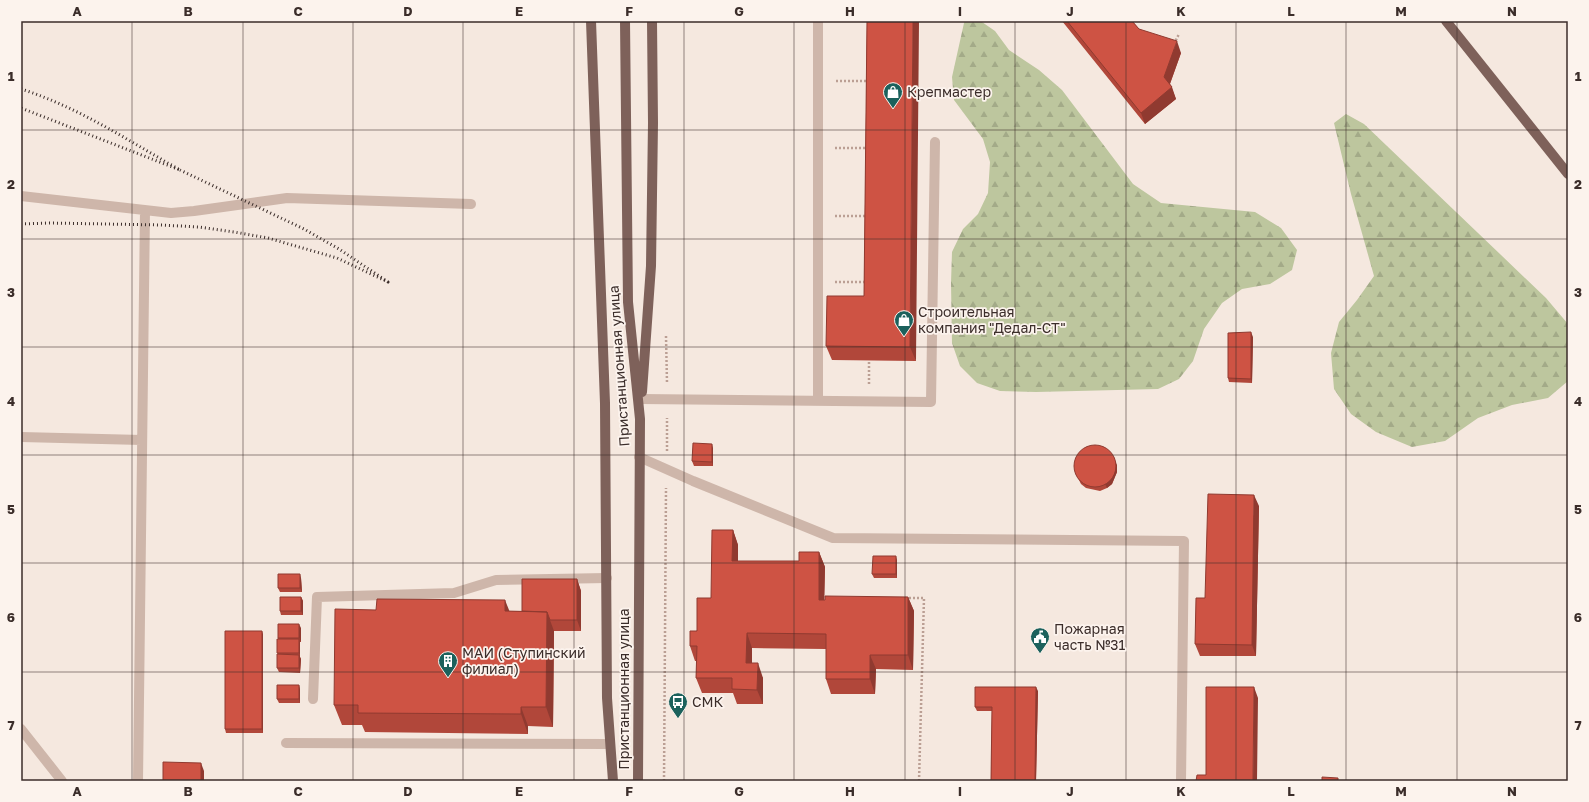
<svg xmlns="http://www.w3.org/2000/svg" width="1589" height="802" font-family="'Golos Text',sans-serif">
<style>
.forest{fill:url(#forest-firs)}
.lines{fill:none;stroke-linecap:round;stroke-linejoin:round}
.path{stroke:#bb9f94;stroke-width:2.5;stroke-dasharray:2 2;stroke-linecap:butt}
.minor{stroke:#ceb6aa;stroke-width:10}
.major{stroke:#7e615a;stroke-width:10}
.rail{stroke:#3b2d2a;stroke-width:3;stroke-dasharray:1 3;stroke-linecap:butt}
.wall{fill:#b1473a}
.shaded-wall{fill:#903a30}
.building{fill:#ce5344;stroke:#903a30}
.grid{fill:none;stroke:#3b2d2a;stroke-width:1;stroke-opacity:0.55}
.labels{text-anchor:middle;stroke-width:3.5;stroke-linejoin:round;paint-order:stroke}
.poi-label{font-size:14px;fill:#3b2d2a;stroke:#fcf3ed;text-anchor:start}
.street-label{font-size:14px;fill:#3b2d2a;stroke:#fcf3ed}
.neatline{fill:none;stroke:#3b2d2a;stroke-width:1.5}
.grid-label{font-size:13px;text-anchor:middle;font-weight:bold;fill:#3b2d2a}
</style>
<defs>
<pattern id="forest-firs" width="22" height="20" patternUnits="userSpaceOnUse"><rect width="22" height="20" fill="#bdc69e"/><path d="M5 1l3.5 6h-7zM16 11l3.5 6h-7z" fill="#a3aa88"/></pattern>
</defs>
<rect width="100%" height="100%" fill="#f5e8df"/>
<path class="forest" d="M965,21L982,22L995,31L1009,50L1039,70L1062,90L1133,184L1161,203L1255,212L1281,228L1297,250L1292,270L1270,284L1242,289L1222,303L1204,329L1193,361L1179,379L1158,389L1036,392L1000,391L977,383L960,366L952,343L951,283L952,252L963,229L978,214L988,193L990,162L983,139L954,100L952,77L964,23Z
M1346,114L1364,124L1546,298L1568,324V381L1548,398L1512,405L1478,418L1445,441L1412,447L1376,432L1351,414L1334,389L1331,353L1339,322L1357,300L1374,276L1351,194L1334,123Z"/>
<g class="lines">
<path class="path" d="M1174,44L1179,34
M836,81H869
M835,148H868
M835,216H868
M835,282H868
M666,336L667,383
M869,384V361
M667,451V418
M905,598H924L919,781
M664,781L666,488"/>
<path class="minor" d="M21,196L171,213L194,211L287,198L471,204
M641,399L931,402L935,142
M818,401V21
M21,437L142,440
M639,457L693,481L833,538L1184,541L1181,781
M313,699L317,597L454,593L496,580L607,578
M21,729L62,781
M286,743L610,744
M138,781L145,210"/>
<path class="major" d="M591,21L605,403L607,698L613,781
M625,21L628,302L640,419L638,781
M1446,21L1568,174
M642,392L651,266L653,123L652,21"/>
<path class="rail" d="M21,89C78,107 129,141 180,170L21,108
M21,224L49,223L161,225L199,227L234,232L268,238L337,258L388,282L339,249L304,229L180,170"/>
</g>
<path class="wall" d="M867,21L916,361L832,360L826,346L864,296Z
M1062,21H1132L1139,29L1181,53L1170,84L1176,99L1145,124Z
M1253,337L1252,383L1229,382L1228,378Z
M713,448V466H694L692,461Z
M1117,465V472L1112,484L1107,488L1100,491L1086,488L1081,484L1076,474Z
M1259,506L1256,656H1200L1195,644L1205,598Z
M733,530L738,545V561H799L819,552L825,567L824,600L908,597L914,611L913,670L876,669L875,694H831L826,679V649L752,648V663L763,678V704H737L733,693H702L696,678L697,661H695L690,646L711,598Z
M897,560V578H874L872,574Z
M301,578L302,592H280L278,588Z
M577,579L581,591V631H554L553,727L528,726V734L365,732L362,725H342L334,705L509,611H522Z
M301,597L303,601V615H281L280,611Z
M301,628V642H300V657L301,659L300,673L279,672L277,668L278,638Z
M262,631L263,635V733H226L225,729Z
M299,685L300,690V703H279L277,699Z
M1038,691L1036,781H991L992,711H977L975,707Z"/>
<path class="shaded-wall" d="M913,21H919L916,361L910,347Z
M1177,41L1181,53L1168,89L1164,77Z
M1172,87L1176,99L1145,124L1141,113Z
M1251,332L1253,337L1252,383L1251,379Z
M712,444L713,448V466L712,462Z
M1115,461L1117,465V472L1112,484L1107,488L1105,484Z
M1254,495L1259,506L1256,656L1252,645Z
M733,530L738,545V575L732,561Z
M819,552L825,567L824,614L819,600Z
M896,556L897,560V578L896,574Z
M300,574L301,578L302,592L300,588Z
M577,579L581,591V631L577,620Z
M301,597L303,601V615L301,611Z
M908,597L914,611L913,670L908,655Z
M505,600L513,620L505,611Z
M547,612L554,631L553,727L546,707Z
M299,624L301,628V642L299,638Z
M262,631L263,635V733L262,729Z
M747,633L752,648V678L746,663Z
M299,639L300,643V657L299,653Z
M299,655L301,659L300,673L299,668Z
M870,655L876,669L875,694L870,679Z
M758,663L763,678V704L757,690Z
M299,685L300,690V703L299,699Z
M1036,687L1038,691L1036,781H1035Z
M1254,687L1258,698L1257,781H1253Z
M521,707L528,726V734L521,714Z
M201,763L204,771V781H201Z"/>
<path class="building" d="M867,21H913L910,347L826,346L827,296H864Z
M1067,21H1132L1139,29L1177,41L1164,77L1172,87L1141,113Z
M1251,332V379L1228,378V333Z
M693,443L712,444V462L692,461Z
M1074 466a21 21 0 1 1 42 0a21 21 0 1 1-42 0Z
M1208,494L1254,495L1252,645L1195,644L1196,598H1205Z
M712,530H733L732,561H799V552H819V600H825V596L908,597V655H870V679H826V634L747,633L746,663H758L757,690L732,689V678H696L697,646H690V631H697V598H711Z
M873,556H896V574H872Z
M278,574H300V588H278Z
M522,579H577V620H550L547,612L522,611Z
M280,597H301V611H280Z
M377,599L505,600V611L547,612L546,707H521V714L358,713V705H334L335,609L376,610Z
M278,624H299V638H278Z
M225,631H262V729H225Z
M277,639H299V653H277Z
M277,654L299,655V668H277Z
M277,685H299V699H277Z
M975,687H1036L1035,781H991L992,707H975Z
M1206,687H1254L1253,781H1196L1197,775H1206Z
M163,762L201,763V781H163Z
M1322,777L1338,778V781H1322Z"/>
<path class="grid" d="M132,21V781M243,21V781M353,21V781M463,21V781M574,21V781M684,21V781M794,21V781M905,21V781M1015,21V781M1126,21V781M1236,21V781M1346,21V781M1457,21V781M21,130H1568M21,239H1568M21,347H1568M21,455H1568M21,563H1568M21,672H1568"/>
<defs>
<g id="shop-pin" transform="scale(1)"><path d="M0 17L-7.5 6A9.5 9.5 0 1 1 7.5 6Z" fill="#1b615c" stroke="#fcf3ed"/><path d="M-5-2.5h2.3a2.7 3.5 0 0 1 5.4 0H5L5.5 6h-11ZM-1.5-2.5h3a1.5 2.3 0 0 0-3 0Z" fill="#fff"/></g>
<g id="civic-pin" transform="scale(1)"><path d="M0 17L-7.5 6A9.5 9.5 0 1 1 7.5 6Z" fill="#1b615c" stroke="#fcf3ed"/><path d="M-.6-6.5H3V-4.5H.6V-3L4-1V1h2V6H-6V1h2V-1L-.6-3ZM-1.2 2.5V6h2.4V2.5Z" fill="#fff"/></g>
<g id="building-pin" transform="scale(1)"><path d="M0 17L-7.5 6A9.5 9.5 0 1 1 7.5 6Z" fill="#1b615c" stroke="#fcf3ed"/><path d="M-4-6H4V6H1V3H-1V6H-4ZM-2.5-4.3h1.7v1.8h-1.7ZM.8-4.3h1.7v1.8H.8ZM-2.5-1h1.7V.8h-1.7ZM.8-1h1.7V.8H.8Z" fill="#fff"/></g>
<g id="bus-pin" transform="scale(1)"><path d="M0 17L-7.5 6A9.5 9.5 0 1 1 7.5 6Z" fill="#1b615c" stroke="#fcf3ed"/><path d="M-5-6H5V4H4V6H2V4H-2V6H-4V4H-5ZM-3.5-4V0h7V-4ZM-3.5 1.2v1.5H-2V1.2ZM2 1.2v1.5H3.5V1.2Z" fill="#fff"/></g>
</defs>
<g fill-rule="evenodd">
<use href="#shop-pin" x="893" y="92"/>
<use href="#shop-pin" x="904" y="320"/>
<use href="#civic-pin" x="1040" y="637"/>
<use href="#building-pin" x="448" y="661"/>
<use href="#bus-pin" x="678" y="702"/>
</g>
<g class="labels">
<g class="poi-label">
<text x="907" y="97">Крепмастер</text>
<text x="918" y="317">Строительная<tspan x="918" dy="16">компания "Дедал-СТ"</tspan></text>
<text x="1054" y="634">Пожарная<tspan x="1054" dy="16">часть №31</tspan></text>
<text x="462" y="658">МАИ (Ступинский<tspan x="462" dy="16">филиал)</tspan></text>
<text x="692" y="707">СМК</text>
</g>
<g class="street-label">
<text transform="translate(619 366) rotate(-94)" y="5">Пристанционная улица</text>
<text transform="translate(624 689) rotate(-90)" y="5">Пристанционная улица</text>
</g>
</g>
<rect width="1589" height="802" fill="none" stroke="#fcf3ed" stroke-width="44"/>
<rect x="22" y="22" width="1545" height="758" class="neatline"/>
<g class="grid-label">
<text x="77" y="16">A</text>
<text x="188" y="16">B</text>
<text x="298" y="16">C</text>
<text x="408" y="16">D</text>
<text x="519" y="16">E</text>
<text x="629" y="16">F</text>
<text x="739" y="16">G</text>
<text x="850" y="16">H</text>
<text x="960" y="16">I</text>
<text x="1070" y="16">J</text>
<text x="1181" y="16">K</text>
<text x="1291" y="16">L</text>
<text x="1401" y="16">M</text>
<text x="1512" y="16">N</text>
<text x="11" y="81">1</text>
<text x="1578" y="81">1</text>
<text x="11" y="189">2</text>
<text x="1578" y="189">2</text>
<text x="11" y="297">3</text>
<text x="1578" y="297">3</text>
<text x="11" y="406">4</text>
<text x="1578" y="406">4</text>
<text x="11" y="514">5</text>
<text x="1578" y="514">5</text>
<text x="11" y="622">6</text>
<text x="1578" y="622">6</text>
<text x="11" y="730">7</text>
<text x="1578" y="730">7</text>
<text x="77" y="796">A</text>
<text x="188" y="796">B</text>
<text x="298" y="796">C</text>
<text x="408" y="796">D</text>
<text x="519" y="796">E</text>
<text x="629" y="796">F</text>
<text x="739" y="796">G</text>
<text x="850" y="796">H</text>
<text x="960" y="796">I</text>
<text x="1070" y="796">J</text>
<text x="1181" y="796">K</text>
<text x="1291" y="796">L</text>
<text x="1401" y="796">M</text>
<text x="1512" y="796">N</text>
</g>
</svg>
